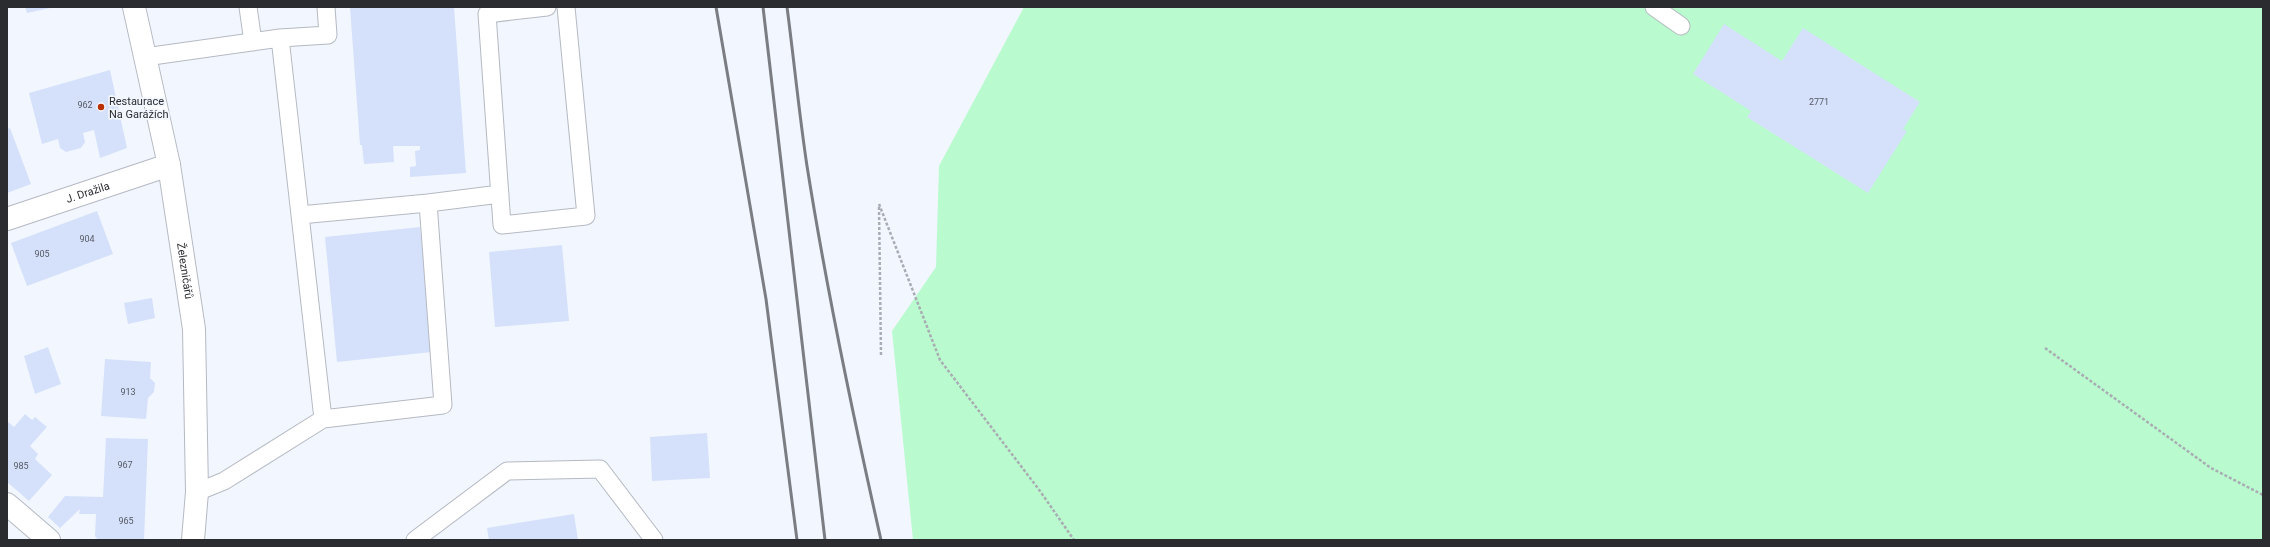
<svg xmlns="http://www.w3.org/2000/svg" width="2270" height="547" font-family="Roboto,sans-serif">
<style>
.green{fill:#b9fbce}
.building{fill:#d5e1fb}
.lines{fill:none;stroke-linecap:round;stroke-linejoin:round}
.service-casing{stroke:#b5b9c2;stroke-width:19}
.minor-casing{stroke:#b5b9c2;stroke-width:24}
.path{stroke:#a9acb3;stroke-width:2.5;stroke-dasharray:3 2;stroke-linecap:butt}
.service{stroke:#fff;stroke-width:17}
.minor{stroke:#fff;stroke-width:22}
.rail{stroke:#7b7d83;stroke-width:3}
.poi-dot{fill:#b93002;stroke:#f2f6ff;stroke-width:1.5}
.labels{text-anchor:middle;stroke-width:3.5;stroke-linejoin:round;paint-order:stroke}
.number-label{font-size:9px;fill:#565963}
.poi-label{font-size:11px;fill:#2b2c30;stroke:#f2f6ff;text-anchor:start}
.street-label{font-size:11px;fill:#2b2c30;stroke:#f2f6ff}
</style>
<rect width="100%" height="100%" fill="#f2f6ff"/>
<path class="green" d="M1024,7H2263V540H913L892,331L936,267L939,166Z"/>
<path class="building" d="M25,7H50V8L27,13Z
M350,7H454L466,173L410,177V167L416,166L415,151L420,150V146H393L394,162L364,164L362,145H360Z
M1724,24L1782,61L1803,28L1920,102L1903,129L1907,131L1868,193L1747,117L1751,111L1693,74Z
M110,70L127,148L100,158L94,130L83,133L85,142L81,148L66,152L60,148L58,139L42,144L29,93Z
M10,128L31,184L7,193V129Z
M97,211L113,254L27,286L11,243Z
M420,227L432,352L337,362L325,237Z
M562,245L569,321L495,327L489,252Z
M152,298L155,318L128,324L124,303Z
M48,347L61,384L35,394L24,356Z
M105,359L151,362L150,378L155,383L154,392L148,398L146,419L101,416Z
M25,414L32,420L35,417L47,427L30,446L38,454L35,459L52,475L29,501L7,482V421L14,427Z
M707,433L710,478L652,481L650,437Z
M106,438L148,439L144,540H98L95,536L96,514H79L80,509L60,528L48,517L65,496L103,497Z
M574,514L578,540H489L487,528Z"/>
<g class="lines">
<g class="service-casing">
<path id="service" d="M248,7L253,42
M547,7L487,14L502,225L586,216L566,7
M1654,7L1681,26
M280,38L328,35L326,7
M145,57L280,38L300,215
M428,203L500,194
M197,492L224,481L323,419L443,405L428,203L300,215L323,419
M415,540L507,471L600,469L654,540"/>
</g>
<g class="minor-casing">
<g id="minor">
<path id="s1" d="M134,7L169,165L194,329L197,492L193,540"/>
<path id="s2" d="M7,219L169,165"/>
<path d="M7,504L49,540"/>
</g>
</g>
<path class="path" d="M879,204L940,360L1040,491L1074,540
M879,207L881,355
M2045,348L2211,468L2263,495"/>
<use href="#service" class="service"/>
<use href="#minor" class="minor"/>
<path class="rail" d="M716,7L766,299L797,540
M763,7L825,540
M787,7C794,60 799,113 807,166C827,292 853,416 881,540"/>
</g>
<circle class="poi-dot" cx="101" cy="107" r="4"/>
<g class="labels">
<g class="number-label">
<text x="1819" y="105">2771</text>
<text x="85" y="108">962</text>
<text x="87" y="242">904</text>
<text x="42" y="257">905</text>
<text x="128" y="395">913</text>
<text x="125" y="468">967</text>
<text x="21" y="469">985</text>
<text x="126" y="524">965</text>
</g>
<g class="poi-label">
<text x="109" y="105">Restaurace<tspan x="109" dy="13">Na Garážích</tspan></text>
</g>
<g class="street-label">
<text dy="4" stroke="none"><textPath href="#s2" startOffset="85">J. Dražila</textPath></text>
<text dy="4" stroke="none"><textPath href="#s1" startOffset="269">Železničářů</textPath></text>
</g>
</g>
<rect width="2270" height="547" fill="none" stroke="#2b2c30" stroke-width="16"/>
</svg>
